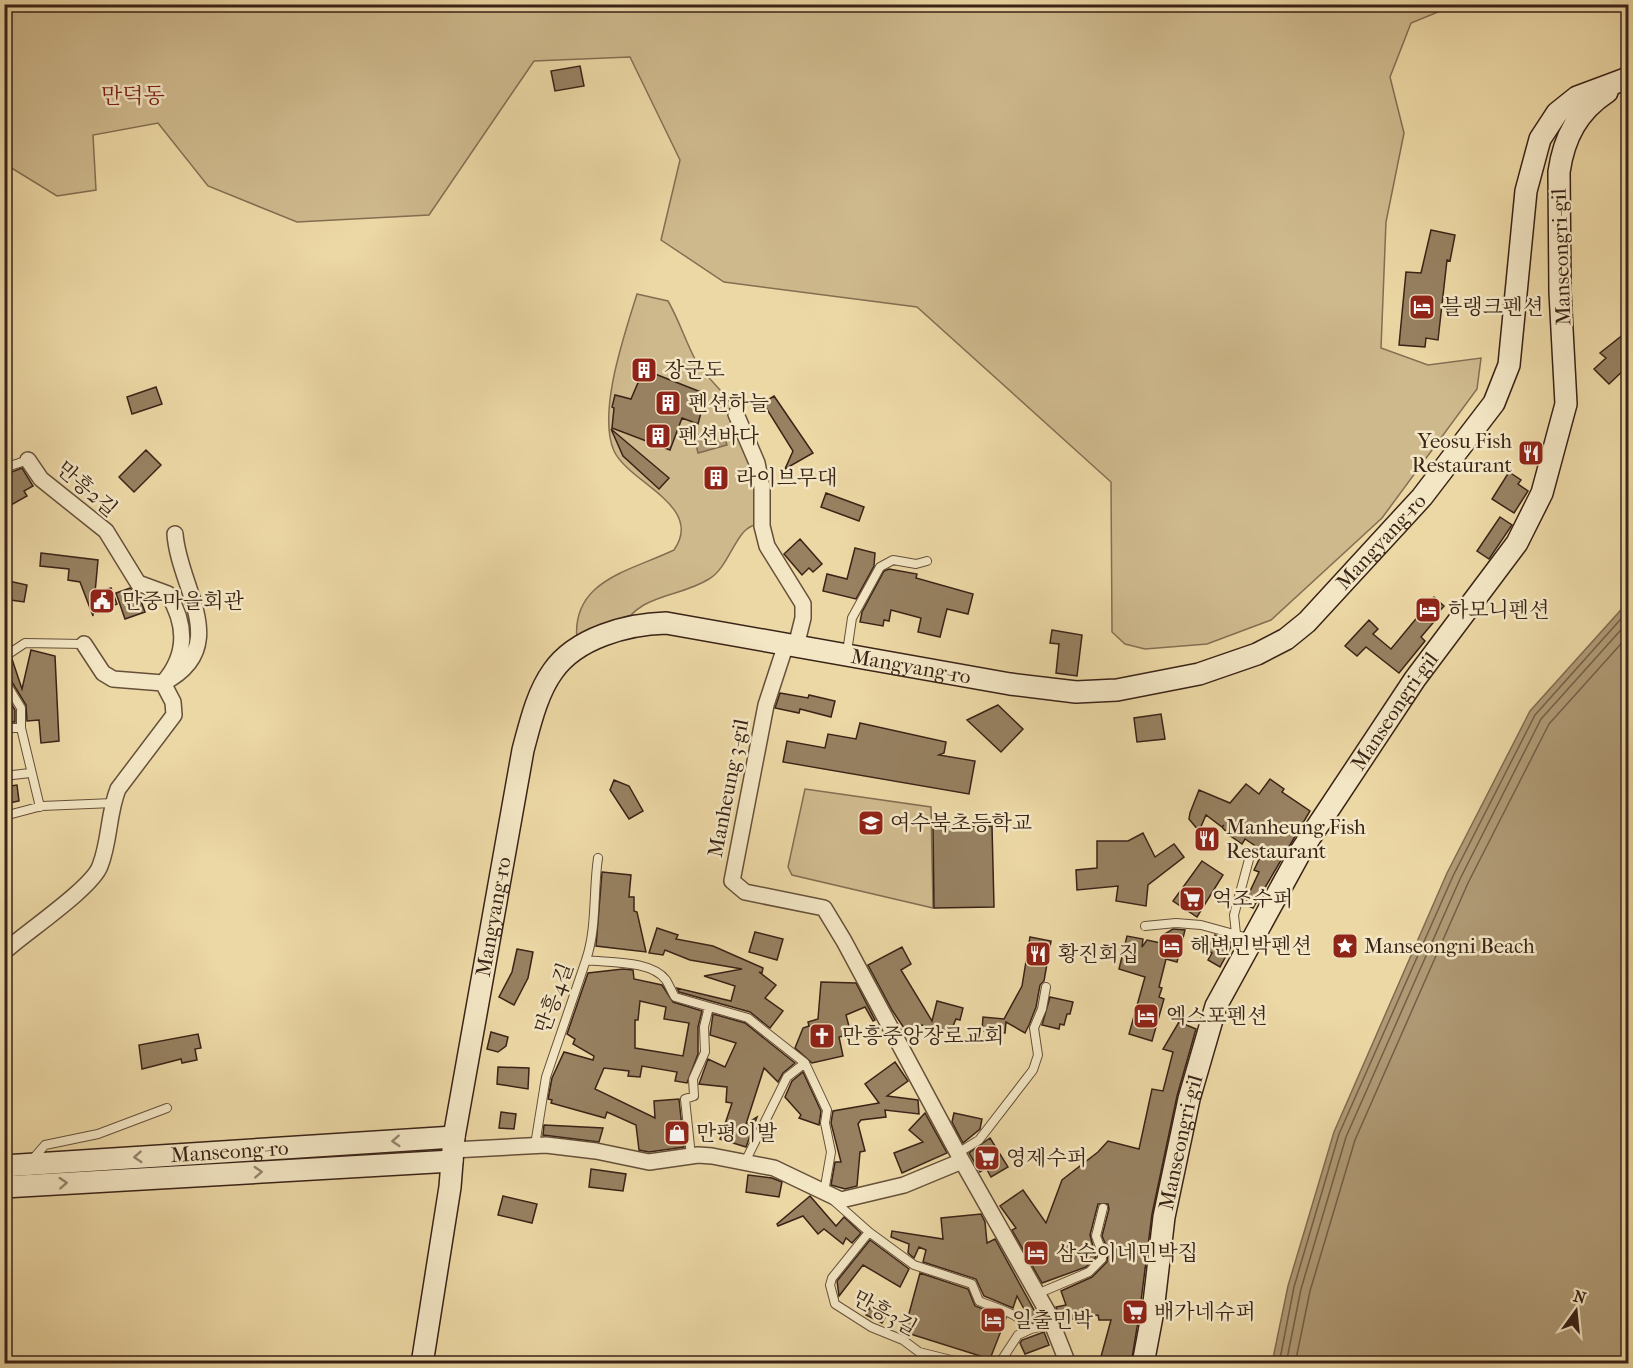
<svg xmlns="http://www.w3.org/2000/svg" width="1633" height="1368" font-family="'IM FELL French Canon','Noto Serif KR',serif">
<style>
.green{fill:#ceb98d;stroke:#846e52;stroke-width:1.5}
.water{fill:#af9a75;stroke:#806a4f;stroke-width:1.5}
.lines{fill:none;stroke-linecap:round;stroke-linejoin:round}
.shore{stroke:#745e46;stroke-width:1.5}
.building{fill:#978161;stroke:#3a2317;stroke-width:1.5;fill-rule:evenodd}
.lane-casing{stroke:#66503a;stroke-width:10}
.street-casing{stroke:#66503a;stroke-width:18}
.secondary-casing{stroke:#3a2317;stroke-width:24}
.lane{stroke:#f3e6c4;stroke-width:8}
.street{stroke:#f3e6c4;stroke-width:15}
.secondary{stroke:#f3e6c4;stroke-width:21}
.oneway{stroke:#96846e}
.labels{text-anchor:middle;stroke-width:5;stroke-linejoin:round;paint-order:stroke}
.street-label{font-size:21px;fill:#3a2317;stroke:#f3e6c4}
.poi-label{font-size:21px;fill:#3a2317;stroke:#f3e6c4;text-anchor:start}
.neighbourhood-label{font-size:22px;fill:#7a1f14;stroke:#f3e6c4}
</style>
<rect width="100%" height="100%" fill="#ecd8a5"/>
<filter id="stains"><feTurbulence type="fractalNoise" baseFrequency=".00333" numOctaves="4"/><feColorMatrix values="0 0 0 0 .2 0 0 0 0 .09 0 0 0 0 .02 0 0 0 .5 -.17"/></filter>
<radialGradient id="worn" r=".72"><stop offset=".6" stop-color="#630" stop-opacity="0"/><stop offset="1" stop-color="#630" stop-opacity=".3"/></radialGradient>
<path class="green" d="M4,5H1455L1411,23L1390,77L1404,133L1386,222L1381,348L1428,365L1481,358L1477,389L1382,518L1271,620L1207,644L1145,649L1125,644L1112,632L1111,482L917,307L724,282L661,240L680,160L630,57L534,61L429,215L297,222L208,186L158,123L93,135L96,190L57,196L5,164Z
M637,294L668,301C679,320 685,340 695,359C704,375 719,387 730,402C759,443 757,478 756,525C736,527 730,567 709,579C677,599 639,592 620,631L578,648C566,581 628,572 674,550C705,506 629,483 614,451C597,412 625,333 637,294Z
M805,789L931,807L933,908L792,875L788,867Z"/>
<path class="water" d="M722,429L727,445L698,453L694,436Z
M1628,602V1363H1272L1288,1286L1334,1132L1447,873L1530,711Z"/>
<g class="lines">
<path class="shore" d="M1279,1364L1294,1287L1339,1134L1453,876L1535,715L1628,611
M1286,1364L1301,1289L1346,1137L1460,879L1541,719L1628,622
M1295,1364L1310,1291L1355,1140L1468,883L1549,724L1628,636"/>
</g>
<path class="building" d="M580,66L584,86L555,91L551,71Z
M1431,230L1455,235L1450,261L1447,260L1438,340L1426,338L1425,347L1399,345L1406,272L1421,273Z
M1629,330V365L1609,384L1594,369L1606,358L1600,353Z
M641,361L653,364L650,372L706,394L698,424L682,418L670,450L612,428L614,408L612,407L615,395L631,399L640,378L636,376Z
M156,387L162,404L132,414L127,397Z
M774,396L813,453L785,469L793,451L763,403Z
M611,429L669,478L659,489L623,456Z
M146,450L161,465L134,492L119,477Z
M721,466L726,486L712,490L706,470Z
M22,468L33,486L24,491L27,496L11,505L4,493V475Z
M1509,472L1521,480L1518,484L1528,491L1514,513L1492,499Z
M826,493L864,507L859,521L821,507Z
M1500,517L1512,525L1489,559L1477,551Z
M800,539L822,564L813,572L809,568L802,575L784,554Z
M855,548L875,553L874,566L856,599L823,591L827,574L847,579Z
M41,553L98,560L95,593L111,588L117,604L93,613V616L80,582L68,580L69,569L40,566Z
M889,569L917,574L916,578L973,594L968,614L947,609L940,637L918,632L921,618L891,610L889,621L884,620L883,626L860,622L862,612L884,571Z
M4,580L27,585L24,602L4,599Z
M130,588L138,593L145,612L125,619L116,593Z
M1434,597L1444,606L1436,615L1438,617L1421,637L1425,641L1399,673L1366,647L1357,656L1345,646L1369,620L1378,629L1373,634L1391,649Z
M1052,630L1082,635L1077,676L1056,673L1059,644L1050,643Z
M31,650L55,656L59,741L41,743L39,720L27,721L26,705L9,677L4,674V663L12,659L22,689Z
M4,692L15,710V722H4Z
M780,693L808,698L809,695L835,701L831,717L800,709L799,713L775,708Z
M998,705L1023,729L1001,752L967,720Z
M1161,714L1165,739L1137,742L1134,718Z
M860,723L946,742L944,753L939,755L975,761L969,794L783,762L787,741L825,748L828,734L856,739Z
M1270,779L1284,789L1282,792L1310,811L1253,908L1244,904L1259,872L1254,870L1263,851L1245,839L1242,844L1229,835L1222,827L1224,825L1222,827L1206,815L1199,831L1189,819L1190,813L1199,790L1230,803L1246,784L1259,794Z
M614,780L629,786L643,811L629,819L610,790Z
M17,785L19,801L4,804V787Z
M992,826L994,907L934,908L933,827Z
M1143,833L1155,857L1174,844L1184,857L1148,885L1146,906L1116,901L1118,886L1077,890L1076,870L1097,868V841H1128Z
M1202,861L1223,875L1197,917L1173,901Z
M602,872L631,875L629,897H634V911L637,912L646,952L596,946Z
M657,928L678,935L676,939L713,946L763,968L762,973L759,972L776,985L765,998L783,1011L770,1028L750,1012L679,992L677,988L731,1001L735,986L704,976L742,969L690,960L665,950L663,955L649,953Z
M1173,929L1185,930L1177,962L1166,959L1159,987L1162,988L1159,997L1164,999L1152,1041L1129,1034L1145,977L1119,969L1127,936L1143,939L1142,947L1147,940L1161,943L1163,935Z
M755,932L783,939L777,960L749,952Z
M1215,935L1233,943L1220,967L1208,960L1212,953L1207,950Z
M1030,937L1051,941L1044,981L1040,985L1036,1007L1029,1025L1025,1033L1006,1022L1005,1033L982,1031L983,1017L1004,1019L1022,986Z
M902,947L911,964L901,970L932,1021L937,1001L963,1008L960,1020L956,1019L950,1033L918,1024L909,1029L908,1026L904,1028L892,1010L868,965Z
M517,949L533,952L528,978L514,1005L499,997L512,972Z
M623,969L633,970L634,979L662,985L673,1002L702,1011L698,1027V1054L687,1083L675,1081L677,1072L642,1066L640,1077L628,1076L629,1071L604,1068L595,1089L655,1118L654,1101L679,1099L684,1147L649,1152L639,1150L636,1125L607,1112L605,1118L551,1103L552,1100L548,1099L552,1078L564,1052L593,1060L594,1056L573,1044L575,1039L567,1034L588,973ZM640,1001L666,1007L664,1019L689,1023L683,1056L635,1048V1020H638Z
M821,982L856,983L875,1020L873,1021L865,1007L846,1015L851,1034L839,1037L843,1056L812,1063L795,1048L803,1028L809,1026L808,1022L818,1019Z
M1050,997L1073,1002L1070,1014H1067L1064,1025L1060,1024L1059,1029L1042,1025Z
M713,1014L745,1023L795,1063L783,1073L778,1082L764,1068L746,1124L757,1117L746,1147L720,1139L732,1103L726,1102L727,1087L699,1084L708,1059L725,1067L736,1043L710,1035Z
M1179,1022L1196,1029L1177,1096L1152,1214L1140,1309L1131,1364H1099L1111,1320H1099L1098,1315L1061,1321L1056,1307L1066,1305L1061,1291L1092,1277L1107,1262L1108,1250L1102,1236L1109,1209L1108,1204H1098L1090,1235L1096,1257L1086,1267L1042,1283L1012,1230L1016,1228L1000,1206L1023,1190L1046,1223L1062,1180L1098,1152L1108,1141L1139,1149L1152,1089L1163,1091L1173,1052L1163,1049Z
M491,1032L508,1037L506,1046L498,1052L487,1049Z
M198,1034L201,1048L195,1049L197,1060L182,1063L181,1059L142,1069L139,1045Z
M895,1062L908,1081L887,1096L918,1100L919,1114L885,1110L886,1117L861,1120L858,1124L865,1151L860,1152L857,1186L845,1189L831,1185L835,1162H841L831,1123L833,1111L879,1103L865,1084Z
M498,1067L529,1068L528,1089L497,1084Z
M803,1072L821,1111L819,1125L799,1118L801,1115L785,1097L792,1081Z
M501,1112L516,1114L514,1129L499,1128Z
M925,1113L947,1153L902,1173L894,1153L923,1142L909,1130Z
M954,1113L982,1119L980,1129L963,1143L952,1122Z
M544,1125L603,1128L599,1142L543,1135Z
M990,1138L1008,1167L991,1177L986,1168L980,1172L969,1153Z
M591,1169L626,1174L623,1191L589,1187Z
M748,1175L772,1178L782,1182L779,1197L746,1192Z
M503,1196L537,1204L532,1223L498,1215Z
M810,1196L836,1226L844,1217L861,1233L852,1243L846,1238L843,1244L824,1229L818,1234L803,1216L778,1226L777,1224Z
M981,1214L985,1222L987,1243L995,1239L1040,1321L1033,1322L1029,1318L1017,1296L1013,1308L984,1296L976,1279L923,1262L926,1250L919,1247L914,1258L908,1253L909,1244L891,1237L892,1231L943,1239L941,1218Z
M870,1240L909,1269L900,1287L863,1265L839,1296L837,1281Z
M920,1273L968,1289L975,1306L1006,1318L990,1359L904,1332Z
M872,1304L888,1312L882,1323L866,1315Z
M1044,1332L1049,1345L1025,1354L1020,1343L1022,1340Z"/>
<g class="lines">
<g class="lane-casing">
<path id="lane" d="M4,468L28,460
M847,652L852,618L880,567L893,560L916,564L927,561
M4,657L25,643L84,644
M4,680L21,708V728L40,807
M4,728H21
M4,776L30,773
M4,816L42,806L113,803
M1145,926L1176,923L1201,925L1252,939
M1236,934L1234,915L1251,852
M586,960C597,928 593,891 598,858
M535,1145L546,1077L586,960C609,963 651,960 666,980C669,985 672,992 675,997L748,1018L805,1063L827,1110L825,1123L831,1152L824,1192
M958,1153L979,1140L1033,1070L1038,1055L1034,1028L1042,1009L1046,987
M691,1156L685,1099L694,1096L693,1079L705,1052L704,1027L709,1007
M31,1161L45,1145L98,1134L167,1108
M745,1162L787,1077L805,1063
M833,1200L869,1232L914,1265L972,1284L979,1301C998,1309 1018,1313 1031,1329L1052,1324
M869,1232L832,1278L830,1285L835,1304L871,1327L903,1340L919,1352L967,1364
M1037,1294L1089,1272L1102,1259V1252L1096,1236L1103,1208
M968,1364L976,1361L982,1364
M999,1364L1018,1335L1031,1329"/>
</g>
<g class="street-casing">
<path id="street" d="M736,414L757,463L762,487V526L767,546L803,604V618L796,646
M28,460L41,479L106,531L138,583L168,594C187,625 187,656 163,683L113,679L103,673L84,644
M786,644L766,705L732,881L745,892L824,908L844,941L962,1161
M4,952C26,932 92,888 100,866C110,841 108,814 118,789L174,715L173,702L163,683C233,647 179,589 175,534
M453,1150L546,1145L596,1151L649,1162L698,1155L712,1156L774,1168L841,1200L904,1185L962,1161L1047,1311L1068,1364"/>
</g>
<g class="secondary-casing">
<g id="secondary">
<path id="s1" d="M4,1166L454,1137"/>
<path d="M4,1187L452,1161"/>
<path id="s2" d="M422,1364L450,1187L454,1137L523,750C530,724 537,693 553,671C576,638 627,624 666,623L1010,684L1076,692L1117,690L1199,674L1257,654L1286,639L1307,622L1422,497L1494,403L1509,365L1526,191L1540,139L1557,113L1577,97L1628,78"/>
<path id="s3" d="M1143,1364L1153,1311L1164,1217L1189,1099L1216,1006L1301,851L1415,679L1517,543L1542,493L1566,404L1560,292L1559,172C1564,137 1578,111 1607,92"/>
</g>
</g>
<use href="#lane" class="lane"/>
<use href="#street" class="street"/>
<use href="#secondary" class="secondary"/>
</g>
<defs><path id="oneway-chevron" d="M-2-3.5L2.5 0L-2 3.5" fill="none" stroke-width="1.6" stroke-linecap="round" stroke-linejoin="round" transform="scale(1.5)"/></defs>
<g class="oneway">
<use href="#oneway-chevron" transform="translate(396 1141) rotate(176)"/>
<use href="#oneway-chevron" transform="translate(138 1157) rotate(176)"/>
<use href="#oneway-chevron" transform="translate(258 1172) rotate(-3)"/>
<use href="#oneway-chevron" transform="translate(63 1183) rotate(-3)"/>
</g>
<defs>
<g id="hotel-square" transform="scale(1.35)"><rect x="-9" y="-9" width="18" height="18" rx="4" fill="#8f2418" stroke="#f3e6c4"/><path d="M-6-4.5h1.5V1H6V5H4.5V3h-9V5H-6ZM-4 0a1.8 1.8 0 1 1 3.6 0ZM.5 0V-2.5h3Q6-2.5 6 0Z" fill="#fff"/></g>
<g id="building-square" transform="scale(1.35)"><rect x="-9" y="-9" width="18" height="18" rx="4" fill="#8f2418" stroke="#f3e6c4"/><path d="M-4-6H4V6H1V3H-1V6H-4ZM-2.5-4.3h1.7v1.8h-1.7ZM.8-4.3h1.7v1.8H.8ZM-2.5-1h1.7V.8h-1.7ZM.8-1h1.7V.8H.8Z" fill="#fff"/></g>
<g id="restaurant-square" transform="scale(1.35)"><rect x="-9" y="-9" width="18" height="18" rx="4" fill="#8f2418" stroke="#f3e6c4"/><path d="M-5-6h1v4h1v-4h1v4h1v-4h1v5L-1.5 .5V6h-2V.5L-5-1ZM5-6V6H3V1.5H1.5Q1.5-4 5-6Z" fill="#fff"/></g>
<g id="civic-square" transform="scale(1.35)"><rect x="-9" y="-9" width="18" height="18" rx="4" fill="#8f2418" stroke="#f3e6c4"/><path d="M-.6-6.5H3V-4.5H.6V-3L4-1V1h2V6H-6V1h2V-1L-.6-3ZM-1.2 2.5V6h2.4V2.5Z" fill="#fff"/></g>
<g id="school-square" transform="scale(1.35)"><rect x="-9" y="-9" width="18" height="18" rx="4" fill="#8f2418" stroke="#f3e6c4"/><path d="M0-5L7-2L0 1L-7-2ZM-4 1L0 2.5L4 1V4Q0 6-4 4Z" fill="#fff"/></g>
<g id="supermarket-square" transform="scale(1.35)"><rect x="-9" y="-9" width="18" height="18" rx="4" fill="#8f2418" stroke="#f3e6c4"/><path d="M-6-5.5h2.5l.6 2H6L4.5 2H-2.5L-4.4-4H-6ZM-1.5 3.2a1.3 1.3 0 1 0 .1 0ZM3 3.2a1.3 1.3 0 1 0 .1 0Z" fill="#fff"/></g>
<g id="sight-square" transform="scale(1.35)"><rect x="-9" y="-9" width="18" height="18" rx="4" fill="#8f2418" stroke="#f3e6c4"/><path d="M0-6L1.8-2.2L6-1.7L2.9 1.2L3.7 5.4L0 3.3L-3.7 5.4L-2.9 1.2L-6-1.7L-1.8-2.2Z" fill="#fff"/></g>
<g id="church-square" transform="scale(1.35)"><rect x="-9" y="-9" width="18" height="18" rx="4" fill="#8f2418" stroke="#f3e6c4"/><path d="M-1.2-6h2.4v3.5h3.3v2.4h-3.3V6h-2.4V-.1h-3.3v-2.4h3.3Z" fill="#fff"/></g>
<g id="shop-square" transform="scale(1.35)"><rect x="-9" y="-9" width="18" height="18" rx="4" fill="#8f2418" stroke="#f3e6c4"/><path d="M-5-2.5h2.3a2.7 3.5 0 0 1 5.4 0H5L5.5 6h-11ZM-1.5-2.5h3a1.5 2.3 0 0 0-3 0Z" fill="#fff"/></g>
</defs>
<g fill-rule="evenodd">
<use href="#hotel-square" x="1422" y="307"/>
<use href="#building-square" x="644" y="370"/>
<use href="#building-square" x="668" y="403"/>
<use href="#building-square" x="658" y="436"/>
<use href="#restaurant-square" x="1531" y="453"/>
<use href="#building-square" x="716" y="478"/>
<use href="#civic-square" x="102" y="601"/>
<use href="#hotel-square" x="1428" y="610"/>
<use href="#school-square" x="871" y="823"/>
<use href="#restaurant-square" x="1207" y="839"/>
<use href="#supermarket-square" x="1192" y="899"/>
<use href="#hotel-square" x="1171" y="946"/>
<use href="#sight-square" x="1345" y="946"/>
<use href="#restaurant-square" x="1038" y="954"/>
<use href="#hotel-square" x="1146" y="1016"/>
<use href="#church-square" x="822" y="1036"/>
<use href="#shop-square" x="677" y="1133"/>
<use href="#supermarket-square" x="987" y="1158"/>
<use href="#hotel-square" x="1036" y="1253"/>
<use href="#supermarket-square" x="1135" y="1312"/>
<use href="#hotel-square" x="993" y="1320"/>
</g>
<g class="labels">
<g class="street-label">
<text transform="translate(1561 257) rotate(-92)" y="7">Manseongri-gil</text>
<text transform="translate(87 489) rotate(41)" y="7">만흥2길</text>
<text dy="7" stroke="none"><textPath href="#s2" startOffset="1605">Mangyang-ro</textPath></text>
<text dy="7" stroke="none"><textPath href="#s2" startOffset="1083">Mangyang-ro</textPath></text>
<text dy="7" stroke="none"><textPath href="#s3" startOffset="711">Manseongri-gil</textPath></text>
<text transform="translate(728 788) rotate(-79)" y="7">Manheung 3-gil</text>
<text dy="7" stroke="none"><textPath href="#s2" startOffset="453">Mangyang-ro</textPath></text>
<text transform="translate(554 998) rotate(-70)" y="7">만흥4길</text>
<text dy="7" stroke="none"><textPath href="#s3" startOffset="225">Manseongri-gil</textPath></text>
<text dy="7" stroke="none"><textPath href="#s1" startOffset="226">Manseong-ro</textPath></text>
<text transform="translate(885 1313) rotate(29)" y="7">만흥3길</text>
</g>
<g class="poi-label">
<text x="1442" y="314">블랭크펜션</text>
<text x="664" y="377">장군도</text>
<text x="688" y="410">펜션하늘</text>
<text x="678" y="443">펜션바다</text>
<text x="1512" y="448" text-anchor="end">Yeosu Fish<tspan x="1512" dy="24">Restaurant</tspan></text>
<text x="736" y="485">라이브무대</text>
<text x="122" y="608">만중마을회관</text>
<text x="1448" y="617">하모니펜션</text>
<text x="890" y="830">여수북초등학교</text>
<text x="1226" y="834">Manheung Fish<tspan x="1226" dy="24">Restaurant</tspan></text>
<text x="1212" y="906">억조수퍼</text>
<text x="1190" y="953">해변민박펜션</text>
<text x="1364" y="953">Manseongni Beach</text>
<text x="1058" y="961">황진회집</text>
<text x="1166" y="1023">엑스포펜션</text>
<text x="842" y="1043">만흥중앙장로교회</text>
<text x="696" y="1140">만평이발</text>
<text x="1006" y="1165">영제수퍼</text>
<text x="1056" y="1260">삼순이네민박집</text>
<text x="1154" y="1319">배가네슈퍼</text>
<text x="1012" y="1327">일출민박</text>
</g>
<g class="neighbourhood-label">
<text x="133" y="103">만덕동</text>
</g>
</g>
<rect width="1633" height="1368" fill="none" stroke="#ecd8a5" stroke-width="24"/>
<rect x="6" y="6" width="1621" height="1356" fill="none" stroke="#3a2317" stroke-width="3"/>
<rect x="12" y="12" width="1609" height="1344" fill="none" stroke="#3a2317" stroke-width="1.5"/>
<g transform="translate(1576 1311) rotate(15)" stroke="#f3e6c4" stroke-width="4.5" paint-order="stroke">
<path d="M0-4.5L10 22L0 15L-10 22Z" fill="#3a2317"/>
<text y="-9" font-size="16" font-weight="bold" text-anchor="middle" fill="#3a2317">N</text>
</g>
<rect width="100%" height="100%" filter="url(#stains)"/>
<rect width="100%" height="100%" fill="url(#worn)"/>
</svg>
